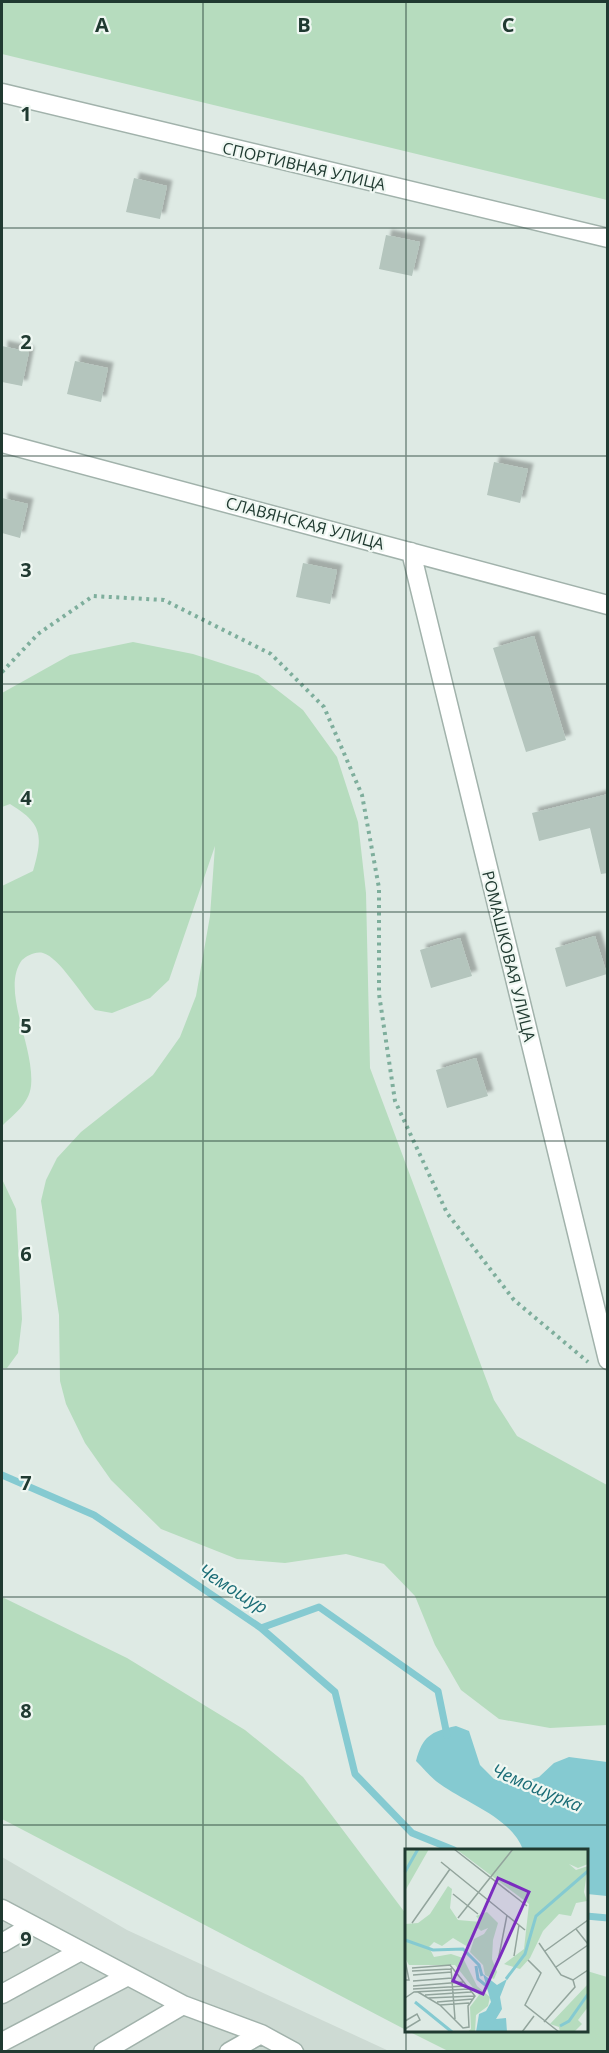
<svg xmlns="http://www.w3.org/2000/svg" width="609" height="2053" font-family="'Open Sans',sans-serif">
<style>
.built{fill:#cddad3}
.green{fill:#b6dcbe}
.water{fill:#85cad1}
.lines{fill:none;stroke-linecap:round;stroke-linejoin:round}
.stream{stroke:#85cad1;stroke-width:7}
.building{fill:#b4c5bd;filter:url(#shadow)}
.minor-casing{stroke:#a1b2ab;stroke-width:21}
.path{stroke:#7eae9c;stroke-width:4;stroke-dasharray:3 4.5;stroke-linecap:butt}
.minor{stroke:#fff;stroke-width:18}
.grid{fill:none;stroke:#203a31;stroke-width:1.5;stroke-opacity:0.55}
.labels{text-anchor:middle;stroke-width:4.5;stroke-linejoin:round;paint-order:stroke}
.street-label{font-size:16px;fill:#203a31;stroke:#eff7f2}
.water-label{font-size:18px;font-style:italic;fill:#1a6c76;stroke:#eff7f2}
.inset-river{fill:none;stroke:#85cad1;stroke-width:3}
.inset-road{fill:none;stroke:#92a49c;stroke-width:1.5}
.view{fill:#7b2cbf;fill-opacity:0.15;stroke:#7b2cbf;stroke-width:3}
.inset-edge{fill:none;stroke:#203a31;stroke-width:3}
.grid-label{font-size:20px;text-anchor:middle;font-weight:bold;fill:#203a31;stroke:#eff7f2;stroke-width:4.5;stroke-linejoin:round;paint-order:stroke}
</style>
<defs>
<filter id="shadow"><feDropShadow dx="5.5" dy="-5.5" stdDeviation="1.5" flood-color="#0004"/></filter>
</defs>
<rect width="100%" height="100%" fill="#deeae4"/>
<path class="built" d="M2,1857L127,1930L389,2051H2Z"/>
<path class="green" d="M2,2H607V200L2,54Z
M133,642L193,654L258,675L303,710L337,757L358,822L366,893L370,1068L494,1400L517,1436L607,1485V1725L550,1728L499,1719L461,1690L435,1645L415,1596L384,1564L346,1554L285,1563L237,1559L161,1529L111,1480L85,1443L66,1404L60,1381L59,1315L41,1201L46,1180L57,1158L81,1132L153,1075L180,1037L196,996L210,916L215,846L169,980L150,998L112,1013L95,1010C83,997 59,957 43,953C35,951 27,956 22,960C0,990 35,1046 31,1086C29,1104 13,1115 2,1126V886L33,871C43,836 43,824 10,804L2,807V693L70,655Z
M2,1179L16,1209L22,1319L18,1353L7,1368H2Z
M2,1597L127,1658L245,1730L303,1777L406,1914V2030L2,1819Z
M587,1971L607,1977V2051H448L408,2031L586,2030Z"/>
<path class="water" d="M456,1726L469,1731L480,1765L494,1779L513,1785L539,1777L554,1763L569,1757L607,1762V1896L587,1894L586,1850H523C512,1818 466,1803 440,1784C431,1778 424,1769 416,1761C423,1736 430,1732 456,1726Z"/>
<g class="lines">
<path class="stream" d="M2,1475L94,1515L261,1628L319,1607L438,1691L447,1735
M261,1628L335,1692L355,1774L412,1833L454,1850
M586,1916L608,1918"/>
</g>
<path class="building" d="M134,178L167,186L160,219L126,212Z
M386,235L420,242L412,276L379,269Z
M2,346L29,352L22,386L2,382Z
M75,361L108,368L101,402L67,394Z
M494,462L528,469L520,503L487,495Z
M2,498L28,504L20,538L2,533Z
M303,563L337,570L330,604L296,597Z
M534,636L566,740L526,752L493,648Z
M608,794V873L601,874L590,828L539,841L532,813Z
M595,936L607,974L566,987L555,948Z
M460,938L472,976L431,988L420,950Z
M476,1058L488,1096L447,1108L436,1070Z"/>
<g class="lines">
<g class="minor-casing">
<path id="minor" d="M2,93L608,238
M2,443L608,605
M411,552L608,1360
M2,1909L183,2005L261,2034L294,2052
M2,1943L31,1926
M2,1994L79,1952
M2,2042L126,1977
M103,2052L183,2005
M229,2052L261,2034"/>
</g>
<path class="path" d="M2,672L38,634L93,596L164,600L271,654L324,707L362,795L379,888V994L395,1101L447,1213L514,1300L588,1362"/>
<use href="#minor" class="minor"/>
</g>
<path class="grid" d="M203,2V2052M406,2V2052M2,228H608M2,456H608M2,684H608M2,912H608M2,1141H608M2,1369H608M2,1597H608M2,1825H608"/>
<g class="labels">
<g class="street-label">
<text transform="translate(304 166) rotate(13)" y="6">СПОРТИВНАЯ УЛИЦА</text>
<text transform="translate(305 523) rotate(15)" y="6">СЛАВЯНСКАЯ УЛИЦА</text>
<text transform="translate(509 956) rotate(76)" y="6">РОМАШКОВАЯ УЛИЦА</text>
</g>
<g class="water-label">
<text transform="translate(233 1589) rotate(32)" y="6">Чемошур</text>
<text transform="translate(537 1788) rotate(23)" y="6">Чемошурка</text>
</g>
</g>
<g transform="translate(405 1849)">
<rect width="183" height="183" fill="#deeae4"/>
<path d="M0,0H24L0,42ZM51,0H183V15L173,19L164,15L171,21L183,17L179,43L182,52L171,54L166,67L154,65L138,82L125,109L115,120L99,115L119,100L124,55ZM43,37L47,40L45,59L53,71L76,73L71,67L82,63L93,74L88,91L87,110L92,123L89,130L80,126L78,116L65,103L69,90L79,85L83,79L76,82L72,78L63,98L48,89L37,97L29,93L24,98L29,108L46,105L58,109L72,137L85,148L83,157L71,166L70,183H62L66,180L65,158L74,146L50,116H4L0,109V75L13,74L25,65ZM183,135V158L173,171L177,175L169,183H155L154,178L145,175Z" fill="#b6dcbe"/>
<path d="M78,125L92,136L102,130L95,148L97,160L91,170L101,169L102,183H71L74,165L81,162L86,153Z" fill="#85cad1"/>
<path class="inset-river" d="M0,23L13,0M0,91L28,101L58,100L74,116L77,127M71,117L73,130L84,139M101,130L120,105L131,67L183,22M10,153L47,183M155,177L164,172L183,145"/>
<path class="inset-road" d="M49,0L122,57M36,13L120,81M48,45L73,65M53,69L108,0M7,74L45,20M171,80L183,95M134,94L156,126L168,131M140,102L183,71M109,107L114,76M0,111L4,131H0M123,111L136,124L120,156L154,183M93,112L102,66M151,118L183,96M7,119L46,116M46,119L50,170M7,122L46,120M8,126L47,123M168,131L183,121M8,132L47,129M8,137L58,133M8,140L61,137M13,143L35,156L58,179L64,178L63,157L70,147L45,116M20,146L66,143M0,149L9,143L64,140M23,149L70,147M32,153L68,150M35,156L64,154M0,172L12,165L15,171L0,180M139,173L170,138L168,131M117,183L129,167"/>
<path class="view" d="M93,29L124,43L78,145L48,132Z"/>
<rect width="183" height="183" class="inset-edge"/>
</g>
<g class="grid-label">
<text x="102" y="32">A</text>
<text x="304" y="32">B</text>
<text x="508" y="32">C</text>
<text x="26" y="121">1</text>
<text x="26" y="349">2</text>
<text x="26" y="577">3</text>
<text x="26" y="805">4</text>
<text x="26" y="1033">5</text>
<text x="26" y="1261">6</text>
<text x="26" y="1490">7</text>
<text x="26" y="1718">8</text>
<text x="26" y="1946">9</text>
</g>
<rect width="609" height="2053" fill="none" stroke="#203a31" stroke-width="6"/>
</svg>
